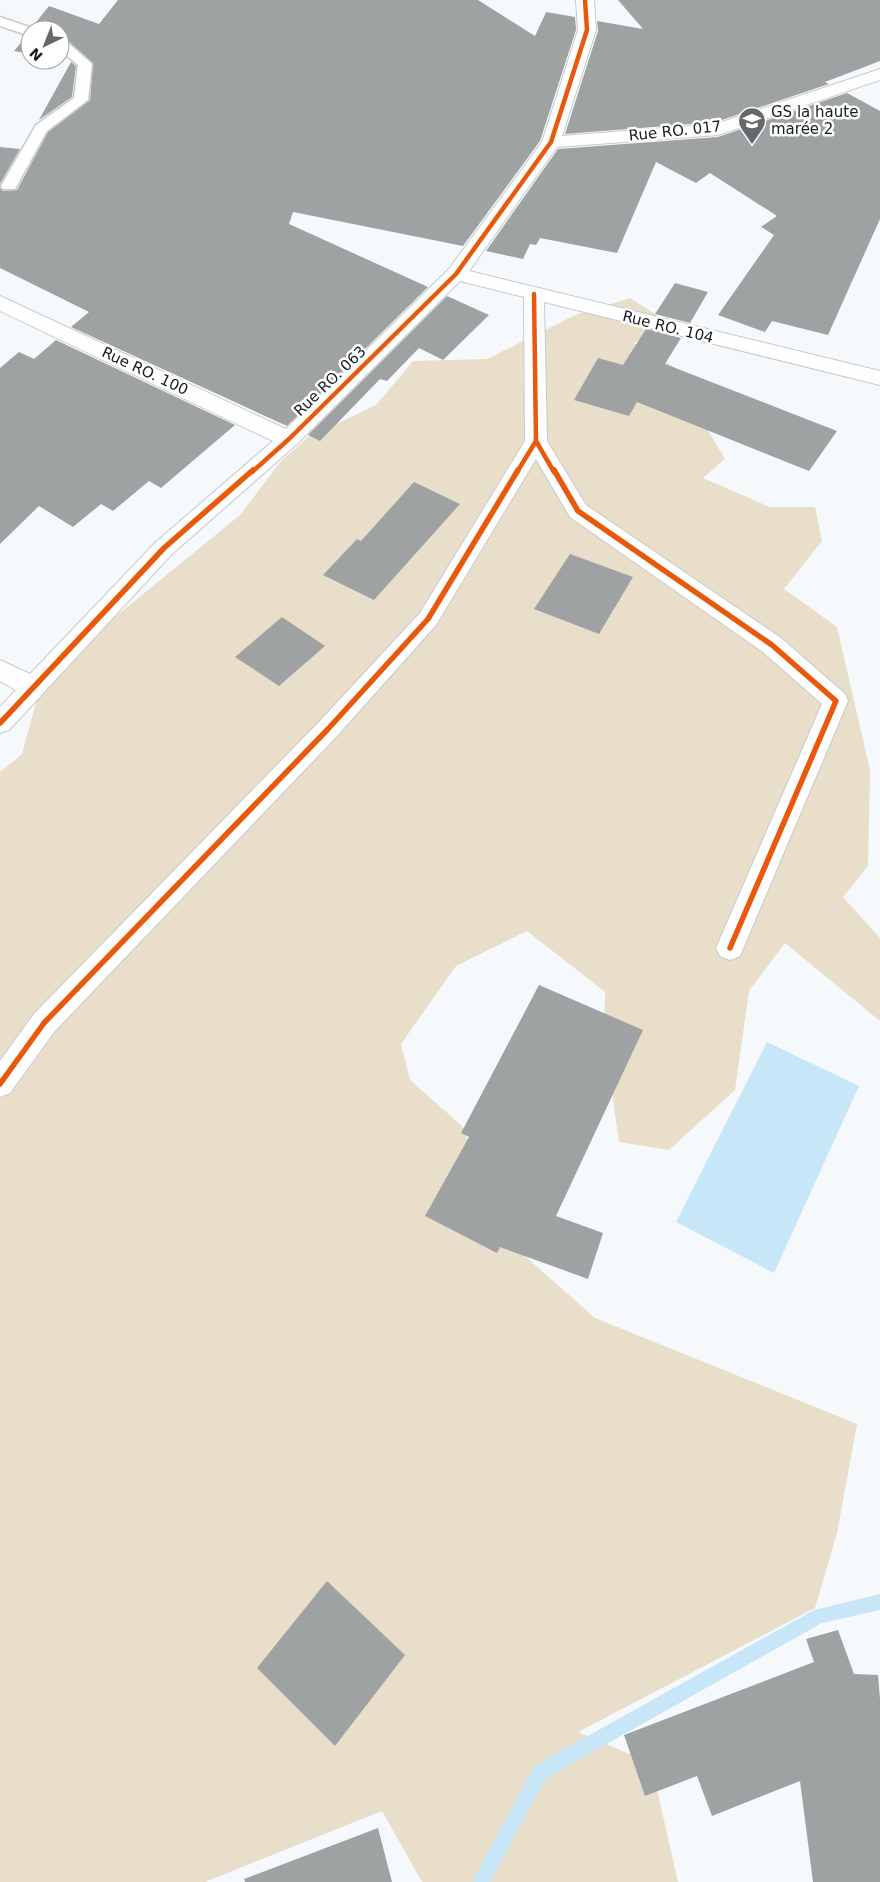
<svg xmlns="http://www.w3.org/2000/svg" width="880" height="1882" font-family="'DejaVu Sans',sans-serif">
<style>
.forest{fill:#e8deca}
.water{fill:#c7e6f8}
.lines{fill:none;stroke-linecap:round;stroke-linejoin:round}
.stream{fill:#c7e6f8;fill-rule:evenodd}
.building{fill:#9fa2a3}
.lane-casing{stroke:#c7cacd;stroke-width:3}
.street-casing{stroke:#c7cacd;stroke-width:2}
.lane{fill:#fefeff;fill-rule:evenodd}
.street{fill:#fefeff;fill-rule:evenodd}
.cycleway-far1-casing{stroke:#fff;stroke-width:7}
.cycleway-casing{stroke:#fff;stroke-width:9}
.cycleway-far1{stroke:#e8590c;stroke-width:4.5}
.cycleway{stroke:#e8590c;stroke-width:5.5}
.labels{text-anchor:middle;stroke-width:5;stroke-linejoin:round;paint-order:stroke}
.far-poi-label{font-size:15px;fill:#181c1e;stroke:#fff;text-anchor:start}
.far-street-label{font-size:15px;fill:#181c1e;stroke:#fff}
</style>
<rect width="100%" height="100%" fill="#f6f9fc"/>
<path class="forest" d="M630,298L655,314L660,335L633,343L677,369L700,417L725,459L703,478L770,507H815L822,541L784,589L837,627L870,770L868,866L843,897L880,938V1021L785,943L749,991L735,1090L669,1150L619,1142L604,1033L605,992L527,931L456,966L401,1044L410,1080L462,1126L509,1242L595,1318L857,1424L837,1533L815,1608L578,1732L651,1763L678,1882H422L382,1811L205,1882H0V772L22,754L37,699L115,617L240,515L281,461L307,438L376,405L413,361L487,359L575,315Z"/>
<path class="water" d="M767,1042L859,1086L774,1273L676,1222Z"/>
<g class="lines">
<path class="stream" d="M880,1594V1610L822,1623L546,1778L490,1882H472L534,1766L814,1610Z"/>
</g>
<path class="building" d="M118,0H478L535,36L546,12L575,17L576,30L540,141L463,246L293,212L289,224L428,287L287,426L71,327L89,312L0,268V188L3,191L17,190L48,132L90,100L93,63L66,39L60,37V30H38L33,26L49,6L99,24Z
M618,0H880V61L825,82L829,84L716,122L565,134L598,31L597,21L643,29Z
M26,37L30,38V54L14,51Z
M71,62L76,66L72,97L39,120Z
M847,93L880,111V219L828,335L772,321L765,332L718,315L774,235L761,227L777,216L710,173L696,183L656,162L617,253L540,238L536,245L530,244L523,259L486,251L558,149L718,137Z
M0,147L20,149L0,184Z
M675,283L708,292L690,323L655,314Z
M447,296L489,315L443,360L419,348L387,381L380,379L320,441L308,435Z
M646,329L681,338L665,364L837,431L809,471L637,402L629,416L574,400L598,358L623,365Z
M56,340L235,425L161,488L149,481L113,511L101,504L73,527L39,506L0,544V368L19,352L34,359Z
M414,482L460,504L374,600L323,575L357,539L361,541Z
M570,554L633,577L599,634L534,609Z
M282,617L325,646L279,686L235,657Z
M539,985L643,1030L556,1216L603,1233L588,1279L500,1247L497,1253L425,1216L469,1137L461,1133Z
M327,1581L405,1655L335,1746L257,1668Z
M838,1630L854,1674L878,1675L880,1699V1882H813L800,1781L712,1816L697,1776L645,1796L624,1735L814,1662L806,1639Z
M378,1828L392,1882H245L244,1879Z"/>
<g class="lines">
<g class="lane-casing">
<path id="lane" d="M0,17L35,29L36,30H30V36L0,26Z
M60,39L65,40L92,64L88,100L47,131L15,189H3L1,186L36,125L74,98L78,65L60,50Z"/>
</g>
<g class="street-casing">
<path id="street" d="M576,0H594L596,30L562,136L716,124L880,69V80L718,135L557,147L469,271L880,371V385L544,302L547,441L586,505L781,638L845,694L848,701L740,956L730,960L720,956L716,948L822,704L763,652L570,517L536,459L436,625L337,736L54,1032L10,1093L0,1097V1061L34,1014L319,722L420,613L525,441L524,297L460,281L297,444L172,554L9,730L0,733V707L16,690L0,681V660L30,674L156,542L273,441L0,311V296L286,429L449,269L542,142L578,30Z"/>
</g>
<use href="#lane" class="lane"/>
<use href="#street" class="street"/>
<g class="cycleway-far1-casing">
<path id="cycleway-far1" d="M534,294L536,441L554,472
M252,472L289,439L456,274L551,142L587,30L585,0
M517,472L536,441"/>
</g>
<g class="cycleway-casing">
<path id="cycleway" d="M554,470L578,511L772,645L836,701L730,948
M0,723L164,548L253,470
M0,1084L44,1023L328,729L428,619L518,470"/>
</g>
<use href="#cycleway-far1" class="cycleway-far1"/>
<use href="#cycleway" class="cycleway"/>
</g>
<defs>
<g id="school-pin" transform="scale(1.4375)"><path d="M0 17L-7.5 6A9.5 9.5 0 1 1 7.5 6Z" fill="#66696c" stroke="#fff"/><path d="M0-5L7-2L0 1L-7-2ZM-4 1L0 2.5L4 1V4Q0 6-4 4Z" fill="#fff"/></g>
</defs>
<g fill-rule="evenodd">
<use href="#school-pin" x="752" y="121"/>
</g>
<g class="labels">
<g class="far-poi-label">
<text x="771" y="117">GS la haute<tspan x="771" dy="17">marée 2</tspan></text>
</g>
<g class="far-street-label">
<text transform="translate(675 131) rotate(-6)" y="5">Rue RO. 017</text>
<text transform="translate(668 327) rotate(14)" y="5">Rue RO. 104</text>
<text transform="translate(145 371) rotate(25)" y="5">Rue RO. 100</text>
<text transform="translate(330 381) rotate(-44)" y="5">Rue RO. 063</text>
</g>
</g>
<g transform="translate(45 45) rotate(223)"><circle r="24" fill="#ffffff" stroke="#a3a4a5"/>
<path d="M0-4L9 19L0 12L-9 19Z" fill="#66696c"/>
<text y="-8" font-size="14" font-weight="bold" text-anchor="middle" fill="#181c1e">N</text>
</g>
</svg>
